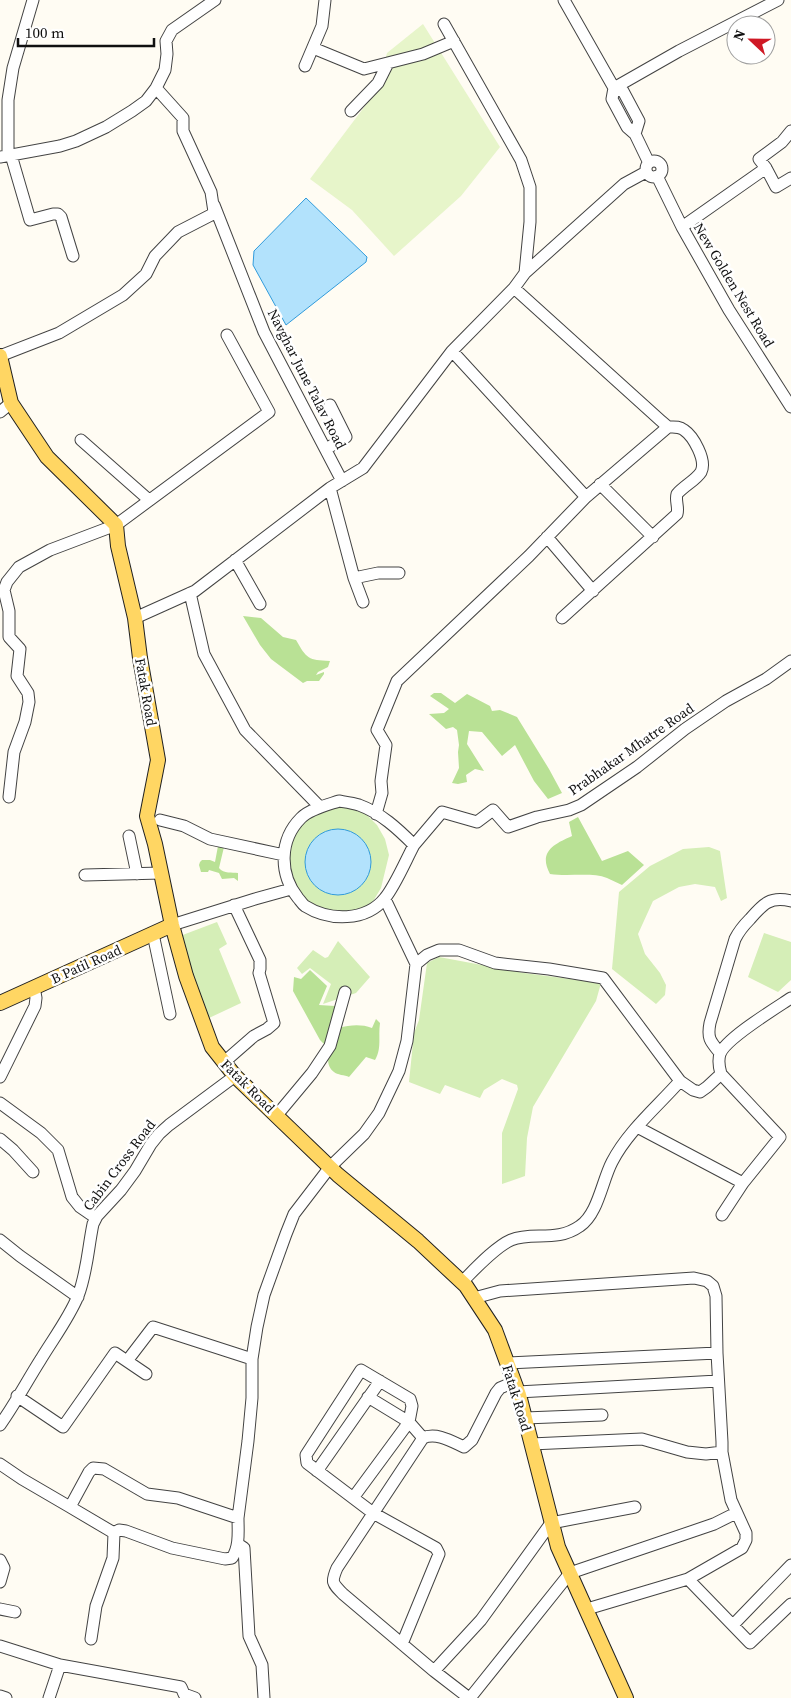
<svg xmlns="http://www.w3.org/2000/svg" width="791" height="1698" font-family="'Source Serif 4',serif">
<style>
.green{fill:#d5eeb7}
.forest{fill:#b9e195}
.pitch{fill:#e7f5ca}
.water{fill:#b2e2fc;stroke:#319bdb}
.lines{fill:none;stroke-linecap:round;stroke-linejoin:round}
.minor-casing{stroke:#434343;stroke-width:13}
.major-casing{stroke:#212121;stroke-width:16}
.minor{stroke:#fff;stroke-width:11}
.major{stroke:#ffd663;stroke-width:14}
.labels{text-anchor:middle;stroke-width:5;stroke-linejoin:round;paint-order:stroke}
.street-label{font-size:14px;fill:#101010;stroke:#fff}
</style>
<rect width="100%" height="100%" fill="#fffcf3"/>
<path class="green" d="M347,806L363,811L377,825L385,839L389,855L381,888L372,903L356,912L338,914L304,901L287,872L291,838L300,823L330,807Z
M709,847L720,851L727,898L721,901L715,887L695,884L679,887L653,901L638,934L645,954L660,973L666,985L665,995L656,1004L612,969L619,892L650,866L683,849Z
M217,922L227,944L219,949L241,1003L209,1018L197,991L180,936Z
M764,933L791,942V980L778,992L748,977Z
M338,941L370,977L356,993L323,1004L331,984L310,968L302,974L297,968L313,950L325,958L328,957Z
M439,957L524,973L601,983L596,1001L533,1107L527,1138L525,1176L502,1184V1133L518,1089L517,1085L502,1079L484,1090L480,1098L445,1085L440,1094L409,1082L414,1033L419,1020L427,963Z"/>
<path class="forest" d="M243,616L261,618L283,637L296,640C307,659 308,660 330,661L328,667L318,672L316,675L324,672V674L319,681H307L303,683L271,659L260,645Z
M434,693H441L455,703L467,694L490,706L492,711L500,710L517,717L549,769L562,793L548,799L534,781L515,745L502,756L482,732L469,731L467,744L484,771L475,769L466,775L467,782L458,784L452,783L459,768L458,752L459,745L457,730L453,727L446,729L429,714L444,713L449,709L430,696Z
M578,817L602,861L628,851L644,865L622,885C617,883 612,880 607,878C592,872 568,877 550,874C538,852 554,844 572,836L569,822Z
M218,846L224,847L219,868C224,874 232,872 238,873V881L234,878L222,879L219,873L209,870L208,872H201L199,865L200,862L202,860H210L215,862Z
M310,970L327,986L319,1005L335,1006L339,1002L327,1047L320,1040L293,991L294,977L301,979Z
M376,1019L380,1023C378,1037 382,1048 375,1060L366,1057L349,1077C345,1075 337,1075 334,1072C320,1062 335,1040 339,1028C350,1025 361,1024 372,1028Z"/>
<path class="pitch" d="M423,24L500,147L461,196L394,256L352,210L310,179L377,90L387,53Z"/>
<path class="water" d="M306,198L367,257L366,262L286,325L253,265L254,251Z
M305 862a33 33 0 1 1 66 0a33 33 0 1 1-66 0Z"/>
<g class="lines">
<g class="minor-casing">
<path id="minor" d="M564,0L614,88
M444,24L521,160L530,187V222L525,273
M313,48L364,69L423,54L454,41
M305,66L322,26L325,0
M614,88L679,51L778,0
M614,88L623,91L639,121L635,134
M614,88L612,99L627,127L635,134
M351,111L378,83L388,63
M635,134L649,163
M11,155L30,220L53,214H58L61,217L73,256
M8,156V100L13,68L33,0
M0,157L60,146L76,141L106,127L132,111L146,101L156,88L165,70L167,54L166,41L172,30L215,0
M646 169a8 8 0 1 1 16 0a8 8 0 1 1-16 0Z
M766,168L759,159L782,142L791,131
M657,176L682,227L729,310L791,407
M214,205L264,332L342,481
M682,227L766,168L776,187L791,178
M514,288L660,420L668,427C674,427 679,426 684,430C693,436 707,460 701,472C696,480 684,486 677,494C675,501 679,507 677,514L562,618
M452,351L586,497
M0,356L59,333L123,295L146,274L155,256L178,232L211,215L214,212L211,192L183,131V118L156,88
M0,412L11,403
M81,440L149,500
M326,449L346,437L330,405
M600,484L653,537
M330,488L354,578L378,573H399
M547,537L593,591
M235,560L260,604
M354,578L363,602
M190,593L204,654L245,730L320,807
M135,618L195,591L330,488L363,468L452,351L514,288L525,273L624,184L646,172
M9,797L14,752L25,722L29,702L28,693L17,676L20,649L9,637V611L4,590L7,582L19,567L50,550L116,525L269,412L227,335
M339,801C345,802 353,803 359,805C381,813 398,829 414,845C406,860 395,886 385,898C366,922 329,921 305,906C302,904 300,900 298,898C279,874 279,840 301,818C310,809 327,805 339,801Z
M376,814L382,793L381,781L386,745L377,730L397,681L529,556L586,497L668,427
M160,820L184,826L210,839L284,855
M129,836L137,874
M414,845L442,812L477,822L493,810L508,827L537,817L569,810L581,805L637,767L685,729L726,701L766,679L791,661
M85,875L161,873
M172,925L255,899L291,889
M153,934L170,1014
M416,964L427,955L439,950H459L495,963L549,969L603,978L680,1081
M720,1053C710,1041 707,1038 710,1023L735,939C739,931 744,925 750,919C763,904 770,896 791,901
M223,1063L254,1036L267,1029L274,1023L259,973L260,969V960L234,905
M721,1074L780,1137L743,1183L722,1215
M721,1074C719,1067 718,1060 720,1054C725,1039 776,1008 791,998
M0,1077L35,1006L36,998L34,987
M0,1103L41,1133L58,1150L72,1197L80,1207L96,1218
M277,1115L312,1073L330,1046L345,992
M637,1127L743,1183
M0,1139L13,1150L33,1172
M0,1240L20,1256L78,1297
M462,1282C474,1270 495,1247 511,1240C533,1231 556,1243 580,1226C598,1214 602,1181 612,1162C628,1131 657,1107 680,1081L693,1090L700,1092L707,1087L721,1074
M474,1298L500,1291L694,1278L707,1281L713,1286L716,1296L717,1353L722,1442V1452L706,1454L687,1452L642,1439L531,1444
M127,1361L153,1327L252,1359
M508,1363L717,1353
M518,1392L718,1381
M17,1396L63,1427L115,1353L146,1374
M525,1418L602,1415
M0,1425C15,1404 27,1381 41,1359C53,1339 69,1318 78,1296C87,1273 88,1248 93,1224L97,1216L121,1190L135,1171L151,1144L159,1134L169,1125L235,1076
M0,1464L22,1479L70,1507L89,1472L93,1468L104,1469L147,1494L178,1498L238,1518L248,1441L252,1398V1359L257,1327L264,1295L286,1234L294,1214L330,1167L364,1134L379,1113L399,1071L407,1041L416,964L385,899
M317,1471L380,1381
M353,1498L409,1422L368,1397
M70,1507L114,1533L113,1558L96,1606L91,1639
M114,1533L119,1530L126,1531L172,1548L225,1559L232,1558C240,1546 238,1531 238,1518
M238,1544L244,1548L249,1636L262,1665L264,1698
M0,1560L4,1568L0,1582
M688,1579L742,1548L746,1540V1533L731,1500L722,1452
M0,1609L15,1612
M587,1609L688,1579L750,1643L791,1604
M733,1625L791,1565
M402,1644L439,1554L436,1548L373,1513L307,1463L306,1455L361,1370L410,1399L412,1406L409,1422L423,1438
M0,1646L60,1665
M434,1671L481,1620L551,1523L635,1507
M0,1696L6,1698
M49,1698L60,1665L181,1687L184,1694L195,1698
M469,1698L434,1671L343,1594C332,1583 331,1582 337,1568L423,1438C436,1432 451,1441 464,1447L472,1440L496,1393L500,1388L514,1382
M470,1698L570,1573L714,1524L736,1513"/>
</g>
<g class="major-casing">
<path id="major" d="M0,356L11,403L47,457L116,525L118,546L135,618L140,658L158,760L147,816L155,844L172,925L186,976L212,1047L235,1076L338,1175L418,1241L466,1286L495,1330L519,1395L558,1547L626,1698
M0,1003L172,925"/>
</g>
<use href="#minor" class="minor"/>
<use href="#major" class="major"/>
</g>
<g class="labels">
<g class="street-label">
<text transform="translate(734 285) rotate(59)" y="5">New Golden Nest Road</text>
<text transform="translate(307 379) rotate(63)" y="5">Navghar June Talav Road</text>
<text transform="translate(146 692) rotate(80)" y="5">Fatak Road</text>
<text transform="translate(631 749) rotate(-35)" y="5">Prabhakar Mhatre Road</text>
<text transform="translate(86 964) rotate(-24)" y="5">B Patil Road</text>
<text transform="translate(248 1086) rotate(45)" y="5">Fatak Road</text>
<text transform="translate(119 1165) rotate(-53)" y="5">Cabin Cross Road</text>
<text transform="translate(517 1398) rotate(73)" y="5">Fatak Road</text>
</g>
</g>
<g transform="translate(751 40) rotate(292)"><circle r="24" fill="#ffffff" stroke="#9f9f9f"/>
<path d="M0-4L9 19L0 12L-9 19Z" fill="#cf1925"/>
<text y="-8" font-size="14" font-weight="bold" text-anchor="middle" fill="#101010">N</text>
</g>
<path d="M18 38v8h136v-8" fill="none" stroke="#101010" stroke-width="2.5"/>
<text x="25" y="38" font-size="15" fill="#101010" stroke="#ffffff" stroke-width="4" paint-order="stroke">100 m</text>
</svg>
